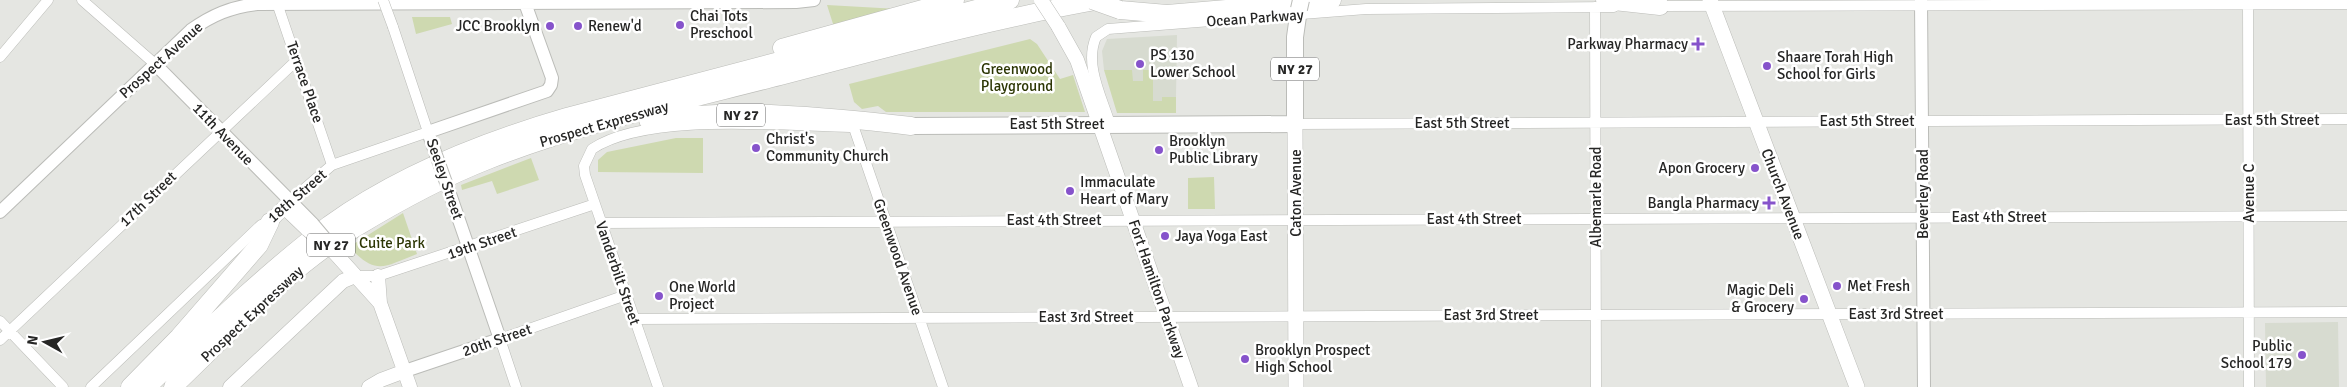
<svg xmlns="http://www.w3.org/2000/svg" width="2347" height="387" font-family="Signika,sans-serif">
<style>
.built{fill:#d7dbd0}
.green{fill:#ced9b0}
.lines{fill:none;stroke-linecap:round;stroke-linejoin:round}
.minor-casing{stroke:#bbbcb8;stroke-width:11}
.tertiary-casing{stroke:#bbbcb8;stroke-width:14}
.secondary-casing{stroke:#bbbcb8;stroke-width:15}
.primary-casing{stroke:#bbbcb8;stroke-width:16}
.trunk-casing{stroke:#bbbcb8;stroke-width:18}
.motorway-casing{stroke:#bbbcb8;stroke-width:19}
.minor{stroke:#fff;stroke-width:10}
.tertiary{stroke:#fff;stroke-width:12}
.secondary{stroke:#fff;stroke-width:14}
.primary{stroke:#fff;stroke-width:15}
.trunk{stroke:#fff;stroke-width:16}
.motorway{stroke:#fff;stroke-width:18}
.minor-bridge-casing{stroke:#bbbcb8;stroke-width:11;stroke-linecap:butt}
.tertiary-bridge-casing{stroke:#bbbcb8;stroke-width:14;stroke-linecap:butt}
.secondary-bridge-casing{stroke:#bbbcb8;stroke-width:15;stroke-linecap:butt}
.trunk-bridge-casing{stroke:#bbbcb8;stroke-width:18;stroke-linecap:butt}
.motorway-bridge-casing{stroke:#bbbcb8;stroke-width:19;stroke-linecap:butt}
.minor-bridge{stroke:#fff;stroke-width:10}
.tertiary-bridge{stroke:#fff;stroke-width:12}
.secondary-bridge{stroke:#fff;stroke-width:14}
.trunk-bridge{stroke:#fff;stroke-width:16}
.motorway-bridge{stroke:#fff;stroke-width:18}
.poi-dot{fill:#8653cb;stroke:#fff;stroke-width:2}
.labels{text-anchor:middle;stroke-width:5;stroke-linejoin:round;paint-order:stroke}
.shield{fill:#fff;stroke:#676766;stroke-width:1}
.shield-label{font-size:14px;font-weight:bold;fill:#262625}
.poi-label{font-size:15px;fill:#262625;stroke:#fff;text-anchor:start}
.street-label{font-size:15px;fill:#262625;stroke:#fff}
.park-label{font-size:15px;fill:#2c3604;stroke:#fff}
</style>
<rect width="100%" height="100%" fill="#e5e6e2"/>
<path class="built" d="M1177,35L1176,97H1162L1163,101H1153L1143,81H1132V70H1104L1102,51L1107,39Z
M2338,322L2339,387H2266L2265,323Z"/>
<path class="green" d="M827,5L898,9L834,27Z
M412,17H450L452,24L416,34Z
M1030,39L1037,44L1060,79L1073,75L1085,112H886L878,106L862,109L854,102L849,84Z
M1104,70H1132L1133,81H1143V70H1153V101H1162V97H1176V113H1117Z
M676,138H703V173L598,172V160L607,152Z
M531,158L539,180L497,194L492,181L462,190L461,185Z
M1214,177L1215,209H1188V178Z
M403,213L417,254C383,267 377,276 349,247Z"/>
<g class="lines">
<g class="minor-casing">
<path id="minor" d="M82,0L155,64
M276,0L332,165
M2248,0L2249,387
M1656,6L2347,4
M1595,7L1596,387
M0,57L48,0
M1110,124C1102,97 1084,65 1096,37L1108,29L1366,9L1614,7
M1295,124L2347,119
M854,128L943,387
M290,201L332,165L428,132L393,27
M601,223L2347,216
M355,276H378L595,204
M634,319L2347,312
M0,321L63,387
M0,340L297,60
M91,387L261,225L267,223
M516,387L500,339L626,295
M658,387L585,175L584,166L592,149C647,112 783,126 850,127"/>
</g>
<g class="tertiary-casing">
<path id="tertiary" d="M1921,0L1924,387
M155,64L313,224
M435,152L428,132L547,91L551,85L552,78L525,3
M0,212L191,30C212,15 231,7 257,4L796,2L814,0
M405,371L500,339L449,191"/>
</g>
<g class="secondary-casing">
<path id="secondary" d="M1058,26L1077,60L1191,387
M270,222L284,207L307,229
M334,252L380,303L410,387
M378,276L380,303
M230,387L343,281L355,276
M369,387L381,380L405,371"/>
</g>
<g class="primary-casing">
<path id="primary" d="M1710,0L1857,387
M1295,124L1296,387"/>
</g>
<g class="trunk-casing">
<path id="trunk" d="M911,126L1295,124V37L1299,9"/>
</g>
<g class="motorway-casing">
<path id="motorway" d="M1605,0L1660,6
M1120,10L1167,14L1332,0
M782,48L955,0
M648,120C734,107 825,116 911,126
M130,387L179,337L259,245L270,222
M147,387C206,331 264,274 329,225C400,174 484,141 567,117L1010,0
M173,387C231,332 287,269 355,228C398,202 442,178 488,160C582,123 683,101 780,76C887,48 993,19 1101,0"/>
</g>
<use href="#minor" class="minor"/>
<use href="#tertiary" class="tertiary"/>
<use href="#secondary" class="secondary"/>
<use href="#primary" class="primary"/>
<use href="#trunk" class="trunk"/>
<use href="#motorway" class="motorway"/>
<g class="minor-bridge-casing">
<path id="minor-bridge" d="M383,0L393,27"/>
</g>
<g class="tertiary-bridge-casing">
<path id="tertiary-bridge" d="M435,152L449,191
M313,224L329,243"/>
</g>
<g class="secondary-bridge-casing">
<path id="secondary-bridge" d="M1041,0L1058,26
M307,229L334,252"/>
</g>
<g class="trunk-bridge-casing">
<path id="trunk-bridge" d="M1299,9L1301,0"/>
</g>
<g class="motorway-bridge-casing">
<path id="motorway-bridge" d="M1092,0L1120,10"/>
</g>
<use href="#minor-bridge" class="minor-bridge"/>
<use href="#tertiary-bridge" class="tertiary-bridge"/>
<use href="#secondary-bridge" class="secondary-bridge"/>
<use href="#trunk-bridge" class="trunk-bridge"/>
<use href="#motorway-bridge" class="motorway-bridge"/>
</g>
<g class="poi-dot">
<circle cx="680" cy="25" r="5"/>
<circle cx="550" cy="26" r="5"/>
<circle cx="578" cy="26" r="5"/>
<path d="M1695.5 36.5h5v5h5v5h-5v5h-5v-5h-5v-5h5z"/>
<circle cx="1140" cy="64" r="5"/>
<circle cx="1767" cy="66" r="5"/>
<circle cx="756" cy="148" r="5"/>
<circle cx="1159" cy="150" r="5"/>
<circle cx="1755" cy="168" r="5"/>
<circle cx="1070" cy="191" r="5"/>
<path d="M1766.5 195.5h5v5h5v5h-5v5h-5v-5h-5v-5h5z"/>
<circle cx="1165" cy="236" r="5"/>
<circle cx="1837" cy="286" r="5"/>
<circle cx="659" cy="296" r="5"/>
<circle cx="1804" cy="299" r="5"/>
<circle cx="2302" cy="355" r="5"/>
<circle cx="1245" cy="359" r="5"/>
</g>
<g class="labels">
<g class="shield">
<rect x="1271" y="57.5" width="48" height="23" rx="4"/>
<rect x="717" y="103.5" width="48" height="23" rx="4"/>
<rect x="307" y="233.5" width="48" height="23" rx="4"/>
</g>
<g class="shield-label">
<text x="1295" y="74">NY 27</text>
<text x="741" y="120">NY 27</text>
<text x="331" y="250">NY 27</text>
</g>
<g class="poi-label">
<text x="690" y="21">Chai Tots<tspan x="690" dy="17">Preschool</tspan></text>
<text x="540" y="31" text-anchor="end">JCC Brooklyn</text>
<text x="588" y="31">Renew'd</text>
<text x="1688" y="49" text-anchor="end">Parkway Pharmacy</text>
<text x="1150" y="60">PS 130<tspan x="1150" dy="17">Lower School</tspan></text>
<text x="1777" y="62">Shaare Torah High<tspan x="1777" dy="17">School for Girls</tspan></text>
<text x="766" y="144">Christ's<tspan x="766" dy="17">Community Church</tspan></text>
<text x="1169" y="146">Brooklyn<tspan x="1169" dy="17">Public Library</tspan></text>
<text x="1745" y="173" text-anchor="end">Apon Grocery</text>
<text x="1080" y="187">Immaculate<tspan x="1080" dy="17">Heart of Mary</tspan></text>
<text x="1759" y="208" text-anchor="end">Bangla Pharmacy</text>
<text x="1175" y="241">Jaya Yoga East</text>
<text x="1847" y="291">Met Fresh</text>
<text x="669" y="292">One World<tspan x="669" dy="17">Project</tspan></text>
<text x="1794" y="295" text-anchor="end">Magic Deli<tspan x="1794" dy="17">&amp; Grocery</tspan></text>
<text x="2292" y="351" text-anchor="end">Public<tspan x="2292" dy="17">School 179</tspan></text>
<text x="1255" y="355">Brooklyn Prospect<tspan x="1255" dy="17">High School</tspan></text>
</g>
<g class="street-label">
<text transform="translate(1255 18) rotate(-4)" y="5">Ocean Parkway</text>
<text transform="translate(161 60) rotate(-42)" y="5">Prospect Avenue</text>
<text transform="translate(305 82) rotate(71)" y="5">Terrace Place</text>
<text x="2272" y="125">East 5th Street</text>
<text x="1867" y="126">East 5th Street</text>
<text x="1462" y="128">East 5th Street</text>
<text transform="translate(604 124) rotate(-16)" y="5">Prospect Expressway</text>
<text x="1057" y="129">East 5th Street</text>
<text transform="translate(223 134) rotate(46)" y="5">11th Avenue</text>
<text transform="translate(445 179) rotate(71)" y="5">Seeley Street</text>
<text transform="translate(1296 193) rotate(-90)" y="5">Caton Avenue</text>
<text transform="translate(2249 193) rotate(-90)" y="5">Avenue C</text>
<text transform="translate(1783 194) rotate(69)" y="5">Church Avenue</text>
<text transform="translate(1923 194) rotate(-90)" y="5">Beverley Road</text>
<text transform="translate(297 196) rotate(-41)" y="5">18th Street</text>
<text transform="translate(1596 197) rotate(-90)" y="5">Albemarle Road</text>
<text transform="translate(148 199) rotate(-44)" y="5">17th Street</text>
<text x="1999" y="222">East 4th Street</text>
<text x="1474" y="224">East 4th Street</text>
<text x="1054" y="225">East 4th Street</text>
<text transform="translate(482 243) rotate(-19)" y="5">19th Street</text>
<text transform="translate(898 257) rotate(71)" y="5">Greenwood Avenue</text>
<text transform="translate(618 273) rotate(71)" y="5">Vanderbilt Street</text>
<text transform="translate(1157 289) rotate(71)" y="5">Fort Hamilton Parkway</text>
<text transform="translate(252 314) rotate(-43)" y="5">Prospect Expressway</text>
<text x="1896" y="319">East 3rd Street</text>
<text x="1491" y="320">East 3rd Street</text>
<text x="1086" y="322">East 3rd Street</text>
<text transform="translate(497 340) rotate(-19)" y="5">20th Street</text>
</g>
<g class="park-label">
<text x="1017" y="74">Greenwood<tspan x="1017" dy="17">Playground</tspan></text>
<text x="392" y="248">Cuite Park</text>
</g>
</g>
<g transform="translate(45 342) rotate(278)" stroke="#ffffff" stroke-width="4" paint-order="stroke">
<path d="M0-4L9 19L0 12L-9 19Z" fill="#262625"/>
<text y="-8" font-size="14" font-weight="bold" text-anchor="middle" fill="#262625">N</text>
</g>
</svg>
